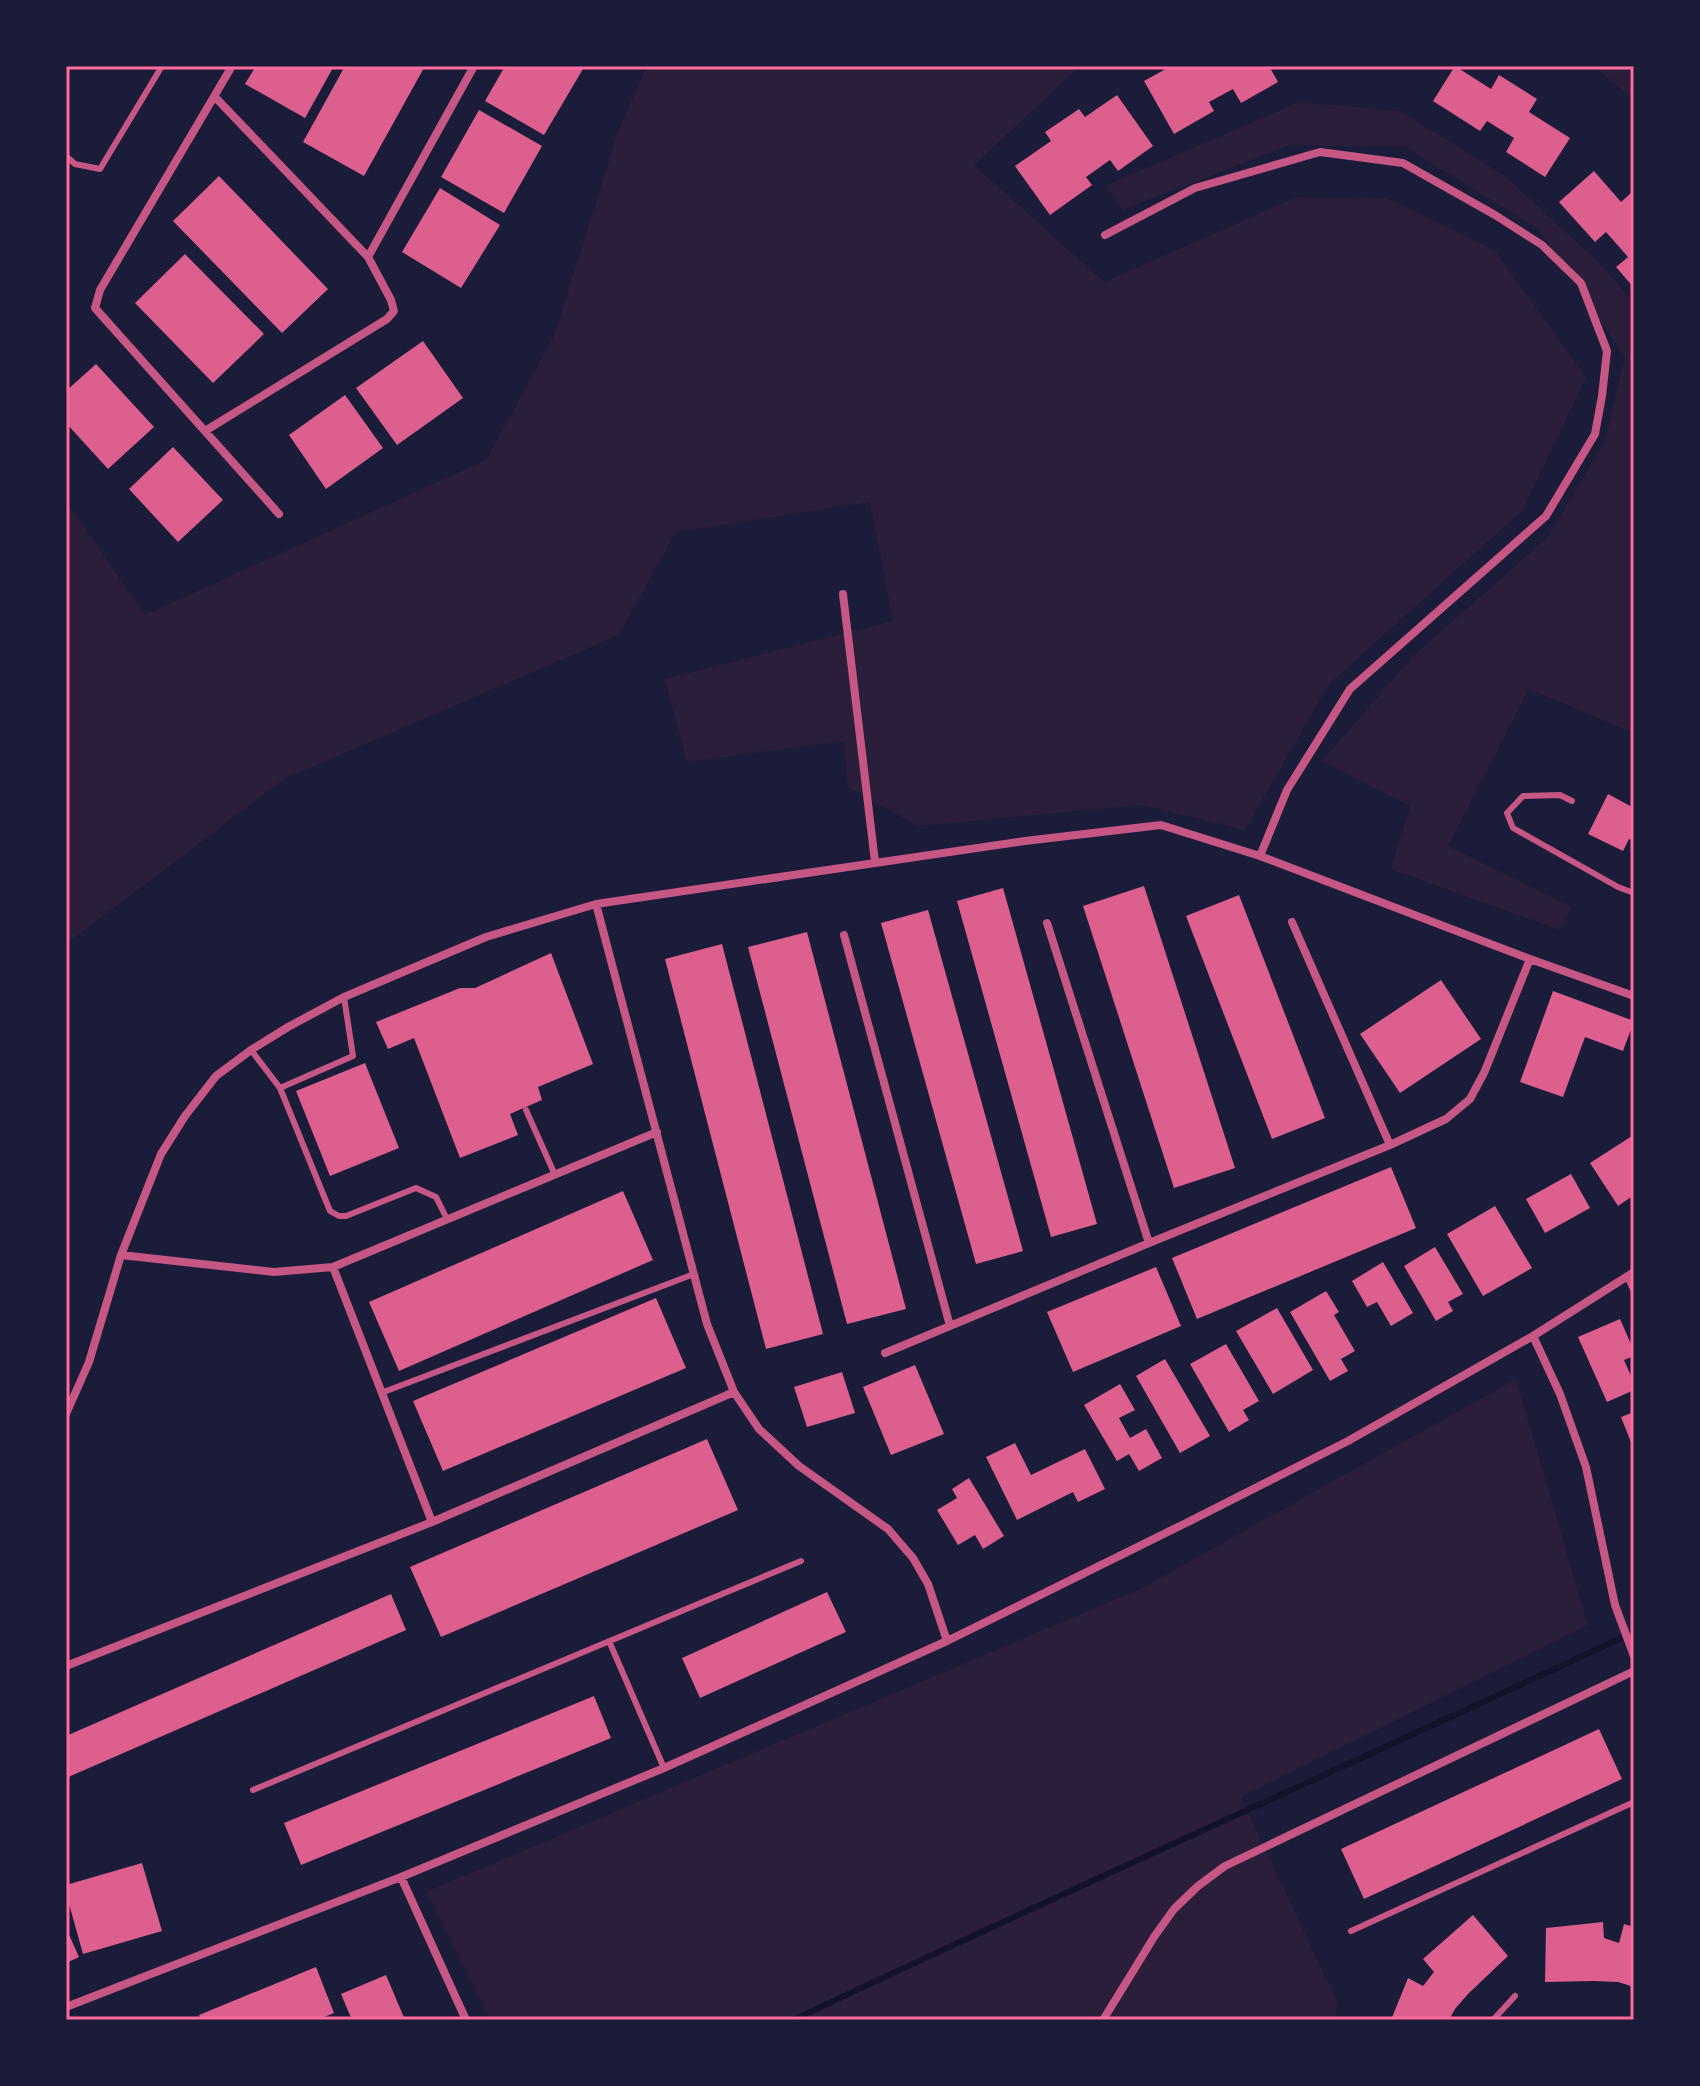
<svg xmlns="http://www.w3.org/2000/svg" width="1700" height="2086" font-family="'Roboto Condensed',sans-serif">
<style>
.green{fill:#2a1e3b}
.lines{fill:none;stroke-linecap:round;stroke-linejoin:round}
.stream{stroke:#12122b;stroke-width:6}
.building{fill:#dd5f8e}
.service{stroke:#c65784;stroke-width:6}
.minor{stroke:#c65784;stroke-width:8}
.neatline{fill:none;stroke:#ff6b9d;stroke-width:3}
</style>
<rect width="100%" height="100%" fill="#1b1b3a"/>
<path class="green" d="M647,66H1080L974,165L1104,282L1297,197L1388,198L1495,251L1586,377L1523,510L1329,684L1245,830L1142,805L918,826L848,787L844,741L687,762L665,679L893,621L870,502L676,532L619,635L284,779L66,944V501L145,615L486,460L554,336L619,129Z
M1593,66H1634V99Z
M1299,102L1400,111L1505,176L1595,259L1634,302V733L1529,689L1448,846L1572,907L1559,930L1391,869L1410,806L1322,761L1413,656L1548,537L1605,441L1625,357L1538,229L1405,147L1290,145L1122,210L1107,185Z
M1516,1379L1588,1625L1241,1797L1337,2002L1335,2020H490L426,1892L1142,1588Z"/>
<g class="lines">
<path class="stream" d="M793,2020C1072,1888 1354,1763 1634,1632"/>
</g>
<path class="building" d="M256,66H334L305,118L245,84Z
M345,66H425L364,176L303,142Z
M505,66H578L583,69L544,135L485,101Z
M1171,66H1269L1278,82L1241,103L1233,89L1209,102L1214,111L1174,134L1144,81Z
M1455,66L1491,89L1499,75L1537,99L1529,112L1570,138L1545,177L1506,152L1514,138L1487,121L1480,131L1433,101Z
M1117,95L1153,146L1118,171L1110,160L1086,177L1092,185L1050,215L1015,166L1051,141L1045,132L1079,109L1085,117Z
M479,110L542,146L504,213L441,177Z
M1594,171L1621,202L1631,193L1634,197V288L1616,267L1628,257L1606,232L1595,242L1559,202Z
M219,176L328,289L282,333L173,221Z
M440,188L500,225L461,288L402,252Z
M185,254L264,334L213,383L135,303Z
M423,341L463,398L397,445L356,388Z
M96,364L154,427L108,469L66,423V391Z
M345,395L383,448L326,489L289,435Z
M173,447L223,500L178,542L129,489Z
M1608,794L1634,808V841L1629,839L1623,851L1588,834Z
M1144,886L1235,1168L1174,1188L1083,906Z
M1003,888L1097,1224L1051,1237L957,901Z
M1239,895L1325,1118L1272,1139L1186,916Z
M928,910L1023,1251L976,1264L881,923Z
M807,932L906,1309L847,1324L748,947Z
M722,944L823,1334L766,1349L665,959Z
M551,953L593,1064L538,1087L542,1100L510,1114L518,1135L460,1158L414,1038L388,1049L376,1022L460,988H475Z
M1441,980L1481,1039L1400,1093L1360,1034Z
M1553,991L1634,1021L1623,1051L1585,1037L1563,1097L1520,1082Z
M365,1063L399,1148L330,1176L296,1091Z
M1632,1136L1634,1139V1195L1618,1206L1590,1163Z
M1391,1167L1416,1228L1197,1319L1172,1258Z
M1571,1174L1590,1208L1545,1233L1526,1199Z
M623,1191L653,1260L399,1371L369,1302Z
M1495,1206L1532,1268L1483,1296L1447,1234Z
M1435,1247L1463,1294L1448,1302L1453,1311L1436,1321L1404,1266Z
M1383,1262L1413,1313L1391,1326L1377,1302L1367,1307L1352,1281Z
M1156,1267L1181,1326L1073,1372L1047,1312Z
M1326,1291L1339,1312L1334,1315L1355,1351L1341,1359L1348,1371L1330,1381L1290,1312Z
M656,1298L686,1368L443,1471L413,1401Z
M1277,1308L1313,1370L1273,1394L1236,1331Z
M1620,1319L1634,1351V1356L1624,1360L1634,1383V1390L1607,1402L1578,1337Z
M1226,1344L1259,1401L1243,1410L1249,1420L1229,1432L1190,1364Z
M1165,1359L1210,1436L1180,1453L1136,1376Z
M915,1365L944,1434L891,1455L863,1387Z
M842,1372L855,1413L807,1427L794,1387Z
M1120,1384L1135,1410L1119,1418L1130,1438L1146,1429L1162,1458L1139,1471L1129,1454L1117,1461L1084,1405Z
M1634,1412V1450L1621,1417Z
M707,1439L738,1510L441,1637L410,1567Z
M1015,1443L1031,1475L1085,1449L1105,1489L1078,1502L1073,1492L1017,1520L986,1457Z
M969,1478L1004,1536L983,1549L975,1535L958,1545L937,1510L957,1498L952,1489Z
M827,1592L846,1632L700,1698L682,1658Z
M391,1594L406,1630L66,1778V1736Z
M594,1696L611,1738L301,1865L284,1823Z
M1599,1729L1622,1779L1364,1899L1341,1849Z
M142,1863L162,1931L83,1954L66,1893V1885Z
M1473,1915L1508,1956L1468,1994L1455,2009L1449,2020H1391L1408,1978L1423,1986L1434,1972L1423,1959Z
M1603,1922L1604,1938L1619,1943L1624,1924L1634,1927V1987L1618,1982L1593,1981L1545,1982L1546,1928Z
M66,1928L79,1957L66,1963Z
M316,1967L334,2013L317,2020H201L199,2015Z
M386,1975L405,2020H352L341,1994Z"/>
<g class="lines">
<path class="service" d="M66,156L75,164L100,169L162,66
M1572,801L1560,795L1523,796L1507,813L1513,828L1618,887L1634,893
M344,997L353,1056L280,1088L330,1211L339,1216H346L416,1188L436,1197L447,1219
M251,1050L280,1088
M526,1110L555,1175
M381,1393L694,1274
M609,1641L664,1768
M253,1790L801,1561
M1351,1931L1634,1802
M1493,2020L1515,1996"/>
<path class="minor" d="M232,66L100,290L95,308L279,514
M1105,235L1195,188L1320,152L1403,163L1495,215L1542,245L1581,283L1607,351L1602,396L1595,434L1546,516L1350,689L1287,790L1260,856
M368,257L474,66
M205,431L387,319L394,311L391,300L368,257L215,97
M843,594L875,862
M596,904L707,1324L734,1392L759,1429L799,1466L888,1529L913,1558L928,1584L947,1641
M1292,922L1390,1145
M1047,923L1149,1243
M844,935L950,1326
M121,1255L274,1272L333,1267L657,1132
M333,1267L432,1522
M1628,1276L1634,1289
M1533,1336L1560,1394L1586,1467L1615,1605L1634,1656
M885,1353L1149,1243L1390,1145L1446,1119L1470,1099L1484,1073L1530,959
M66,1414L89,1362L121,1255L161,1154L185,1116L216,1076L251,1050L288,1027L344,997L486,937L596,904L1025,841L1161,825L1260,856L1530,959L1634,996
M66,1666L432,1522L734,1392
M401,1877L466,2020
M66,2007L401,1877L664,1768L947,1641L1186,1523L1348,1441L1533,1336L1634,1272
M1103,2020L1154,1937L1174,1909L1198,1886L1225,1866L1634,1671"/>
</g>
<rect width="1700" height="2086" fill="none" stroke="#1b1b3a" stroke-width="136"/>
<rect x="68" y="68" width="1564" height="1950" class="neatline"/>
</svg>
